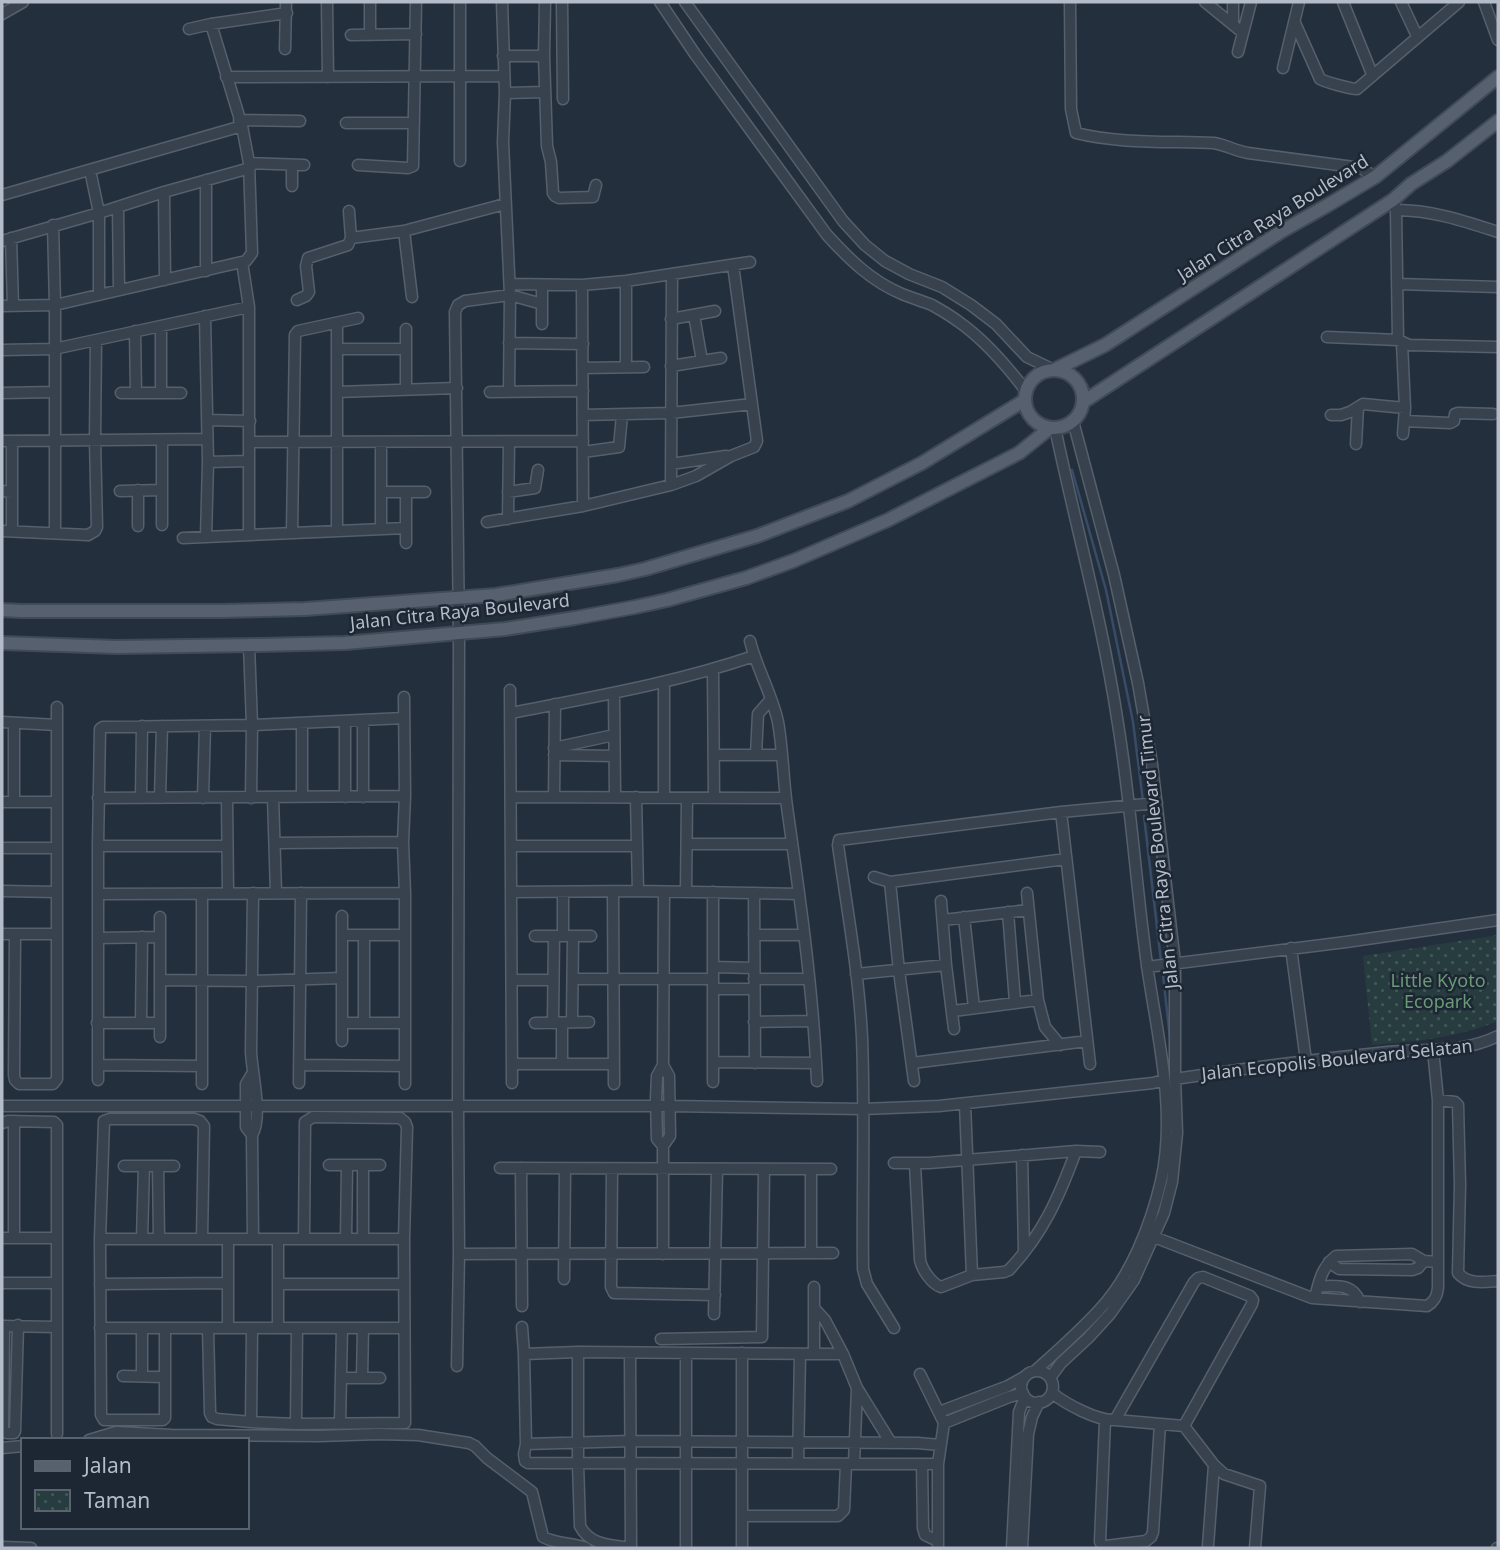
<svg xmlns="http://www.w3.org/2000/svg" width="1500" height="1550" font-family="'Noto Sans',sans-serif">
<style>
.park{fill:url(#park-dots)}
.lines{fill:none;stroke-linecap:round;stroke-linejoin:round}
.stream{stroke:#394c67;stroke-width:2.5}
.minor-casing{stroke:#565f6c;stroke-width:13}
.major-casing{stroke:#414a57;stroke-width:16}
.minor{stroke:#38414e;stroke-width:10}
.major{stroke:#56606e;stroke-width:12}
.labels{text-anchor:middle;stroke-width:5;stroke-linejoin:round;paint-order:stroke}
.street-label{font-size:18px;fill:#b4bcc9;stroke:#1d2633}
.park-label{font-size:18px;fill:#6b9a76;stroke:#1d2633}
</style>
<defs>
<pattern id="park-dots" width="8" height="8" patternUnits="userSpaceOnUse" patternTransform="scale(1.75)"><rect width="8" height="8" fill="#263c3f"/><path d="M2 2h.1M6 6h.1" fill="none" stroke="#435659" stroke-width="1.8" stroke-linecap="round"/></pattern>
</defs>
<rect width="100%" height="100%" fill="#242f3e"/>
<path class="park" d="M1498,935V1021C1457,1038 1416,1041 1372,1045L1363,956Z"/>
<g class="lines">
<path class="stream" d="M1072,470L1106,590L1133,722L1143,801
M1144,816L1161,961
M1163,975L1170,1038"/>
<g class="minor-casing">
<path id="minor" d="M327,2L328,77
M460,2V161
M562,2L563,99
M660,2L695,54L827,235C849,259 871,281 902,294C912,298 922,301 932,305C941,310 951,316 959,322C986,341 1007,366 1026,391
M685,2L843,221L865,245L885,261L909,274L942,287L971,305L996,324L1027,357L1054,370
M1070,2L1071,109L1076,133C1120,144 1169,141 1214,143C1226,145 1236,151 1248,153L1361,168L1375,177
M1205,2L1243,33
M1343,2L1372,74
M1401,2L1417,36
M1484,2L1498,40
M2,14L23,2
M1295,23L1320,79C1326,82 1350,89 1357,89L1459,2
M1233,24V2
M189,29L211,24L287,13
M351,35L416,34
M370,35V2
M285,49L286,2
M1238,52L1251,2
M503,56H544L545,2
M544,56L547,146L551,162L553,193L555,196L559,198L593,197L596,185
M1283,68L1299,2
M226,77L503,76
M505,93L545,92
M239,120L300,121
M346,123H414
M249,163L304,165
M358,165L408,168L413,166L416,2
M90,170L99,213V295
M292,186V165
M164,192L165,280
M2,195L242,126
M1393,200L1396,210L1398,340
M118,207L119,290
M1396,210C1432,210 1464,221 1498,232
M349,211L351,238L404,231L505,204
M53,225L55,305V533
M404,231L412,297
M11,238L13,306
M2,241L99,213L164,192L250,168
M242,262L249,307
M206,271V180
M626,281V367
M510,284L582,285L626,281L750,262
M1398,284L1498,287
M582,285L583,506
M297,300L306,296L309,292L306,266L308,258L348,245L351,238
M2,306L55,305L246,261L252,253L249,163L242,126L211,24
M694,315L702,361
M205,316L208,462L206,537
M671,319L715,311
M337,323V531
M542,324V285
M161,326V393
M135,331L136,393
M1327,337L1398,340L1409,345L1498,347
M509,343L583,344
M1402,343L1405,408L1403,434
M338,349H406
M2,350L54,349L249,307V535
M671,366L721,358
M583,368L644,367
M406,389V329
M509,391L510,295L542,304
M337,392L457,388
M490,392L583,391
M2,393L55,392
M121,393H181
M583,415L671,413L752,404
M1331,415H1341L1350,412L1363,404L1405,408
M207,420L250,421
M1404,421L1450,423L1454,421L1455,414L1458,413L1493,414
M2,441L206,439
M250,442L583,441
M381,442V529
M1356,444L1358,407
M583,452L619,447L622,415
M208,462L249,461
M671,464L726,456
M671,485L672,274
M2,491L12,492V441
M120,491L162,490
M381,492H425
M508,492L535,488L538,470
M508,519L509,442
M487,522L583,506L671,485L696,476L731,456L754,447L757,441L733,265
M162,525V440
M138,526V490
M2,531L88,535L95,531L97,527L95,440L96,340
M12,531V492
M292,533L295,335L298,331L358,318
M183,538L406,528
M406,543V492
M750,641C757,669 772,694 778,722C783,750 783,778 787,807C800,898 813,989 817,1081
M249,645L252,725L251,798
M713,670L714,798
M664,682V798
M510,690L512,1083
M614,694L615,797
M404,697L405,796L403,842L405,893V1084
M511,713C593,697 675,683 754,656
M363,720V797
M345,721V797
M2,722L57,725
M554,748L614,735
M554,755L614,756
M714,755H782
M756,755L758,714L771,699
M273,797L276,893
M302,797V723
M511,797L786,798
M554,797L555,704
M636,797L638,891
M98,798L405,796
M141,798L142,726
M160,798L162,726
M203,798L205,726
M227,798L228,893
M2,802H57
M14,802V723
M1061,812L1090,1064
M275,843L403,842
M687,844H792
M98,846H227
M512,846H636
M2,848H57
M874,877L890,882L1066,859
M890,882L899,971L914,1081
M2,891L57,892
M512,892L638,891L799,894
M563,892V936
M613,892L614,1084
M686,892L687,798
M713,892V1082
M253,893L251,1052C252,1073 263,1118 252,1135L253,1239
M754,893L755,1063
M1027,893L1038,1000L1045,1027L1060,1045
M98,894L405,893
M202,894V1084
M941,901L946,965L954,1029
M1008,912L1015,1002
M342,916V1041
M964,917L974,1008
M943,920L1028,910
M2,934H57
M15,934L14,1075L15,1080L19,1084H53L57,1079V707
M342,935H405
M364,935V1023
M754,935H804
M535,936H591
M98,938L160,937
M1291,948L1306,1061
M713,967L754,968
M1147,967L1346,942L1498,920
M856,974L946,965
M573,979H713
M754,979H809
M160,980L251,981L342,978
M512,980H553
M713,989H754
M953,1011L1038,1000
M572,1022L573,936
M754,1022L813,1021
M97,1023H160
M141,1023L142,937
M342,1023H405
M535,1023L589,1022
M553,1023L554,936
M160,1037V917
M713,1062L816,1063
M912,1063L1087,1041
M512,1064H614
M562,1064V1023
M98,1065L202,1066
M299,1065L405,1066
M252,1074L246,1084V1127L252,1135
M1175,1079C1246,1068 1317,1059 1388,1052C1427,1048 1461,1054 1498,1036
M98,1080V846L100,729L103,727L252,725L404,718
M299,1083L301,893
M1438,1100L1455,1102L1458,1105L1460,1185L1458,1273C1468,1285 1485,1282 1498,1281
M965,1104L972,1275
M2,1106H670L863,1109L939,1106L1153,1083L1164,1080
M14,1121V1238
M2,1123L8,1121L54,1122L57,1125V1434
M663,1146L670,1136L669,1076L663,1065
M1022,1155L1024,1251
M894,1163H929L1076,1151L1100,1152
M915,1164L920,1260C922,1270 932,1284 941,1287L972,1275L1004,1272L1009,1270C1043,1234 1059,1197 1076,1151
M329,1165H380
M124,1166H174
M158,1166L159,1239
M500,1168L831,1169
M521,1168L522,1306
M612,1169L611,1287L614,1293L715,1295
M1154,1237L1312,1298L1427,1306C1434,1302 1437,1297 1438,1288V1100L1433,1050
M2,1238H57
M100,1239H404
M142,1239L144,1166
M228,1239V1328
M346,1239L347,1165
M363,1239V1165
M811,1253V1169
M459,1254L833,1253
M663,1254V1146L657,1139L656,1098L657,1076L663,1065L664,892
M1329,1262L1339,1269L1412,1270L1418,1268L1424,1261
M564,1279L565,1169
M2,1283H57
M100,1284L228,1283
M278,1284H404
M1318,1286C1336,1287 1352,1282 1360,1302
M814,1287V1353
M1315,1298C1319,1281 1322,1267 1336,1256L1412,1254L1424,1261L1438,1262
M815,1309L825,1320L843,1354
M714,1314L717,1169
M2,1326L56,1327
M4,1326L3,1431L7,1433H14L15,1431L18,1325
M522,1327L524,1354L526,1444L524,1454L525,1461L528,1463L938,1464
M100,1328H404
M142,1328V1376
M165,1328V1418L163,1420H104L101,1415L100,1239L104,1121L110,1119H194L200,1121L204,1126L202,1239
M208,1328L210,1413L212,1417L217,1419L251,1422L296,1424L405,1423L404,1239L407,1127L405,1122L400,1118L313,1117L305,1122L304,1239
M278,1328V1239
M894,1328L867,1284L863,1269C862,1192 865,1115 862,1038C859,974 847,909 838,845L839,840L1061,812L1157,803
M661,1339L762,1337L764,1169
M578,1352V1464L580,1526C590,1546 612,1545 631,1548
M630,1353L631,1548
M524,1354L578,1352L843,1354L857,1388L891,1443
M457,1366L459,1254L458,1107L459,633L455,312L458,305L465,301L510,295L503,142L505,93L502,2
M1035,1371C1057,1351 1080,1331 1100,1309C1131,1276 1151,1224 1161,1181C1177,1111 1157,1035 1147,965C1136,885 1131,804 1118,724C1103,624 1076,527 1055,428
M1021 1387a16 16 0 1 1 32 0a16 16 0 1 1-32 0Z
M920,1374L944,1423L938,1464V1548
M123,1376L165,1377
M341,1378H380
M362,1378L363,1328
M1050,1378L1061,1363L1088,1338L1110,1314L1134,1280L1164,1213L1172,1182L1177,1133L1175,1079V963L1152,764L1138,683L1114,575L1073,421
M1052,1393C1066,1404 1097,1421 1115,1420L1184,1426L1214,1465L1224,1474L1260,1486L1255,1548
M939,1412L1008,1386L1024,1377
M1105,1420L1100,1542L1102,1545L1106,1546L1146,1541L1151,1537L1153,1532L1160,1424
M1115,1420L1194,1282L1198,1278L1203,1277L1250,1296L1253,1300L1252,1304L1184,1426
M251,1422L252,1328
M340,1423L342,1328
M944,1423L1009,1397L1023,1393
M296,1424L297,1328
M89,1440L116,1432L171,1435L319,1436L378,1434L418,1435L469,1443L475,1446L487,1458L532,1492L543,1537C557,1544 572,1543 586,1548
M526,1444L632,1441L918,1443L940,1445
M2,1448L23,1446
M798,1463L800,1354
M854,1463L857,1389
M922,1464L923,1528L925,1535L938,1541
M742,1516H838L844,1510L846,1464
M1208,1546L1214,1465
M2,1547L31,1548
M686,1548V1354
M742,1548V1353
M1012,1548L1019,1412L1025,1397
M1022,1548L1028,1434L1032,1417L1039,1402
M1497,1548H1498"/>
</g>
<g class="major-casing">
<path id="major" d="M1054,370L1105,345L1282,231L1328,205L1375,177L1498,77
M1025 399a29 29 0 1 1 58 0a29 29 0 1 1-58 0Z
M1083,402L1393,200L1411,184L1447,161L1498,121
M2,610L21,611H221L305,609L496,595L618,575L645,569L757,536L848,501L922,463L1025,400
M2,643L117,647L260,645L345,643L505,629L575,618L635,607L667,600L746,578L793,561L888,520L1019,453L1050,428"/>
</g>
<use href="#minor" class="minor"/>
<use href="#major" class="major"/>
</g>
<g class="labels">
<g class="street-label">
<text transform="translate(1273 218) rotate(-32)" y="6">Jalan Citra Raya Boulevard</text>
<text transform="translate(460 612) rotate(-6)" y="6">Jalan Citra Raya Boulevard</text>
<text transform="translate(1158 852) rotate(-96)" y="6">Jalan Citra Raya Boulevard Timur</text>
<text transform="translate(1337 1060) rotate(-6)" y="6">Jalan Ecopolis Boulevard Selatan</text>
</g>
<g class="park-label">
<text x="1438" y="987">Little Kyoto<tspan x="1438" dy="21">Ecopark</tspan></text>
</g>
</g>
<rect width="1500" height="1550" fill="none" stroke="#b4bcc9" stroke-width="7"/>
<rect x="21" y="1438" width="228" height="91" fill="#1d2633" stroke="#59626f" stroke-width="2"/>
<rect x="35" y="1461" width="35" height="10" fill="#56606e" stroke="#59626f" stroke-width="2"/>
<text x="84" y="1473" font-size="21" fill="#b4bcc9">Jalan</text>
<rect x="35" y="1490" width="35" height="21" fill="url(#park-dots)" stroke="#59626f" stroke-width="2"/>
<text x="84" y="1508" font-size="21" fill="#b4bcc9">Taman</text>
</svg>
